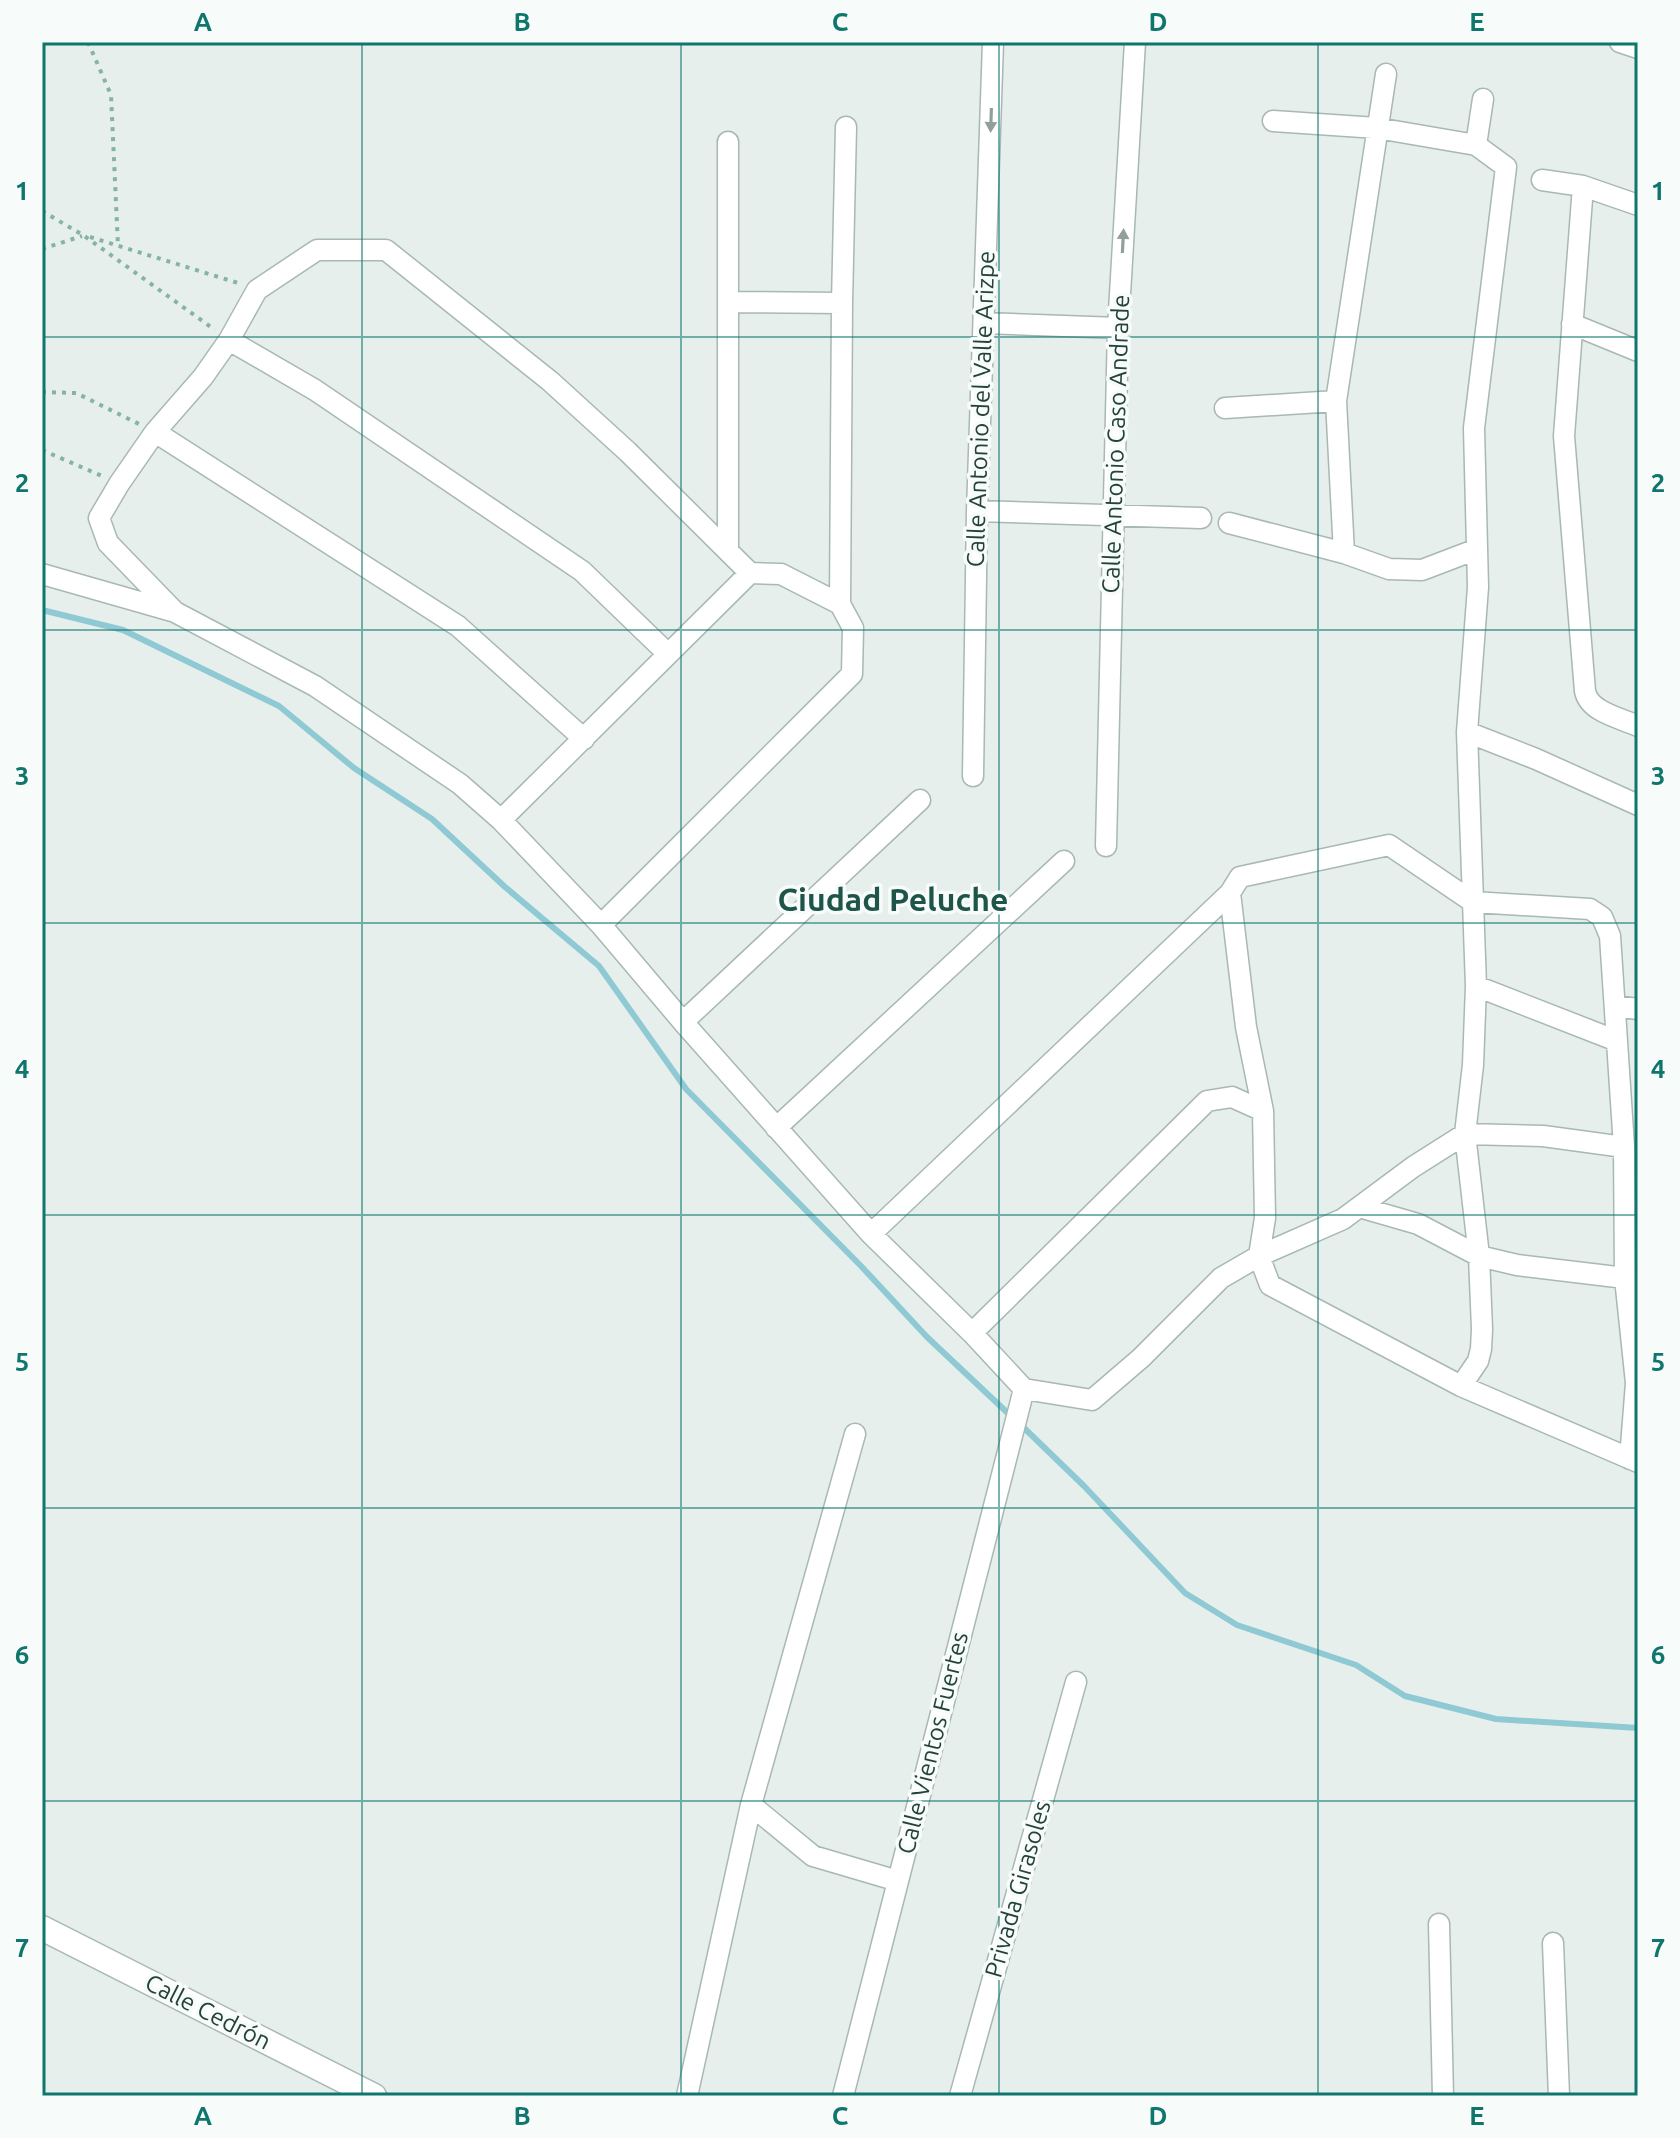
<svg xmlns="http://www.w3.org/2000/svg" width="1680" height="2138" font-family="Ubuntu,sans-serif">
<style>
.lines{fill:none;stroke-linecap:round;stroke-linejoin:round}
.stream{stroke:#8ec9d4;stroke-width:6}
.minor-casing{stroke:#a8b8b2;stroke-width:23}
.tertiary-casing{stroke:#a8b8b2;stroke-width:27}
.path{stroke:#86b3a5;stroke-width:4;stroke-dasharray:4 6;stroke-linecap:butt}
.minor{stroke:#fff;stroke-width:20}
.tertiary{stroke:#fff;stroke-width:24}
.oneway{fill:#92a09c}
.grid{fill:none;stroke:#0f766e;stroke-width:2;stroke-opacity:0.55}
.labels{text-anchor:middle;stroke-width:7;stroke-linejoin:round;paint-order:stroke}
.street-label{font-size:24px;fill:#24423a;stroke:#f7fbf9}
.district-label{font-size:32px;font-weight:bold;fill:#1f5548;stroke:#f7fbf9}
.neatline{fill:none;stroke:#0f766e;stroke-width:3}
.grid-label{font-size:26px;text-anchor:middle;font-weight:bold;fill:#0f766e}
</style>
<rect width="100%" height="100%" fill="#e6efeb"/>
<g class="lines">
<path class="stream" d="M42,610L123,630L279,706L354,768L432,819L505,887L599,966L686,1089L861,1266L927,1337L1013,1418
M1021,1425L1084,1486L1185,1593L1237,1625L1356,1665L1405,1696L1496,1719L1638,1728"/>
<g class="minor-casing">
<path id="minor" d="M1620,42L1638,48
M1273,121L1377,128L1476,145L1506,167L1474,428L1478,587L1467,732L1476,986L1473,1065L1465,1134L1479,1256L1482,1329L1481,1349L1478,1361L1461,1386
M728,142V549
M1476,145L1483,99
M1542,180L1583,186L1638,205
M1583,186L1564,436L1585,691C1589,712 1620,718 1638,726
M729,302L842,303
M984,323L1118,328
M1572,324L1638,351
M229,340L315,390L582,571L667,653
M1225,408L1336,401
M155,432L458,626L584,739
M977,511L1201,518
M1229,523L1344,553L1389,569L1422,570L1477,549
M1344,553L1336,401L1386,74
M42,574L175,612L315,686L460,784L501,820L601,925L683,1022L871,1234L972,1333L1024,1389L1092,1400L1141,1358L1221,1278L1259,1256L1343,1219L1413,1167L1465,1134L1543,1136L1624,1147
M840,604L842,303L846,127
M173,610L108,543L99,518L119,484L155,432L203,377L229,340L257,290L317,250H386L550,381L628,452L750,573L781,574L840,604L853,628L852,674L601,925
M1467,732L1536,759L1638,805
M973,776L977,511L993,42
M501,820L750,573
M1106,846L1118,328L1135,42
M1230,893L1246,1027L1263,1111L1265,1218L1259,1256L1270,1285L1461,1386L1638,1462
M1473,902L1590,909L1602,917L1610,936L1624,1147L1625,1278L1636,1383L1630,1459
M1476,986L1617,1041
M1615,1006L1638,1009
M683,1022L920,800
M776,1128L1064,861
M1359,1207L1418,1224L1479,1256L1517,1265L1625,1278
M871,1234L1230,893L1240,877L1389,845L1473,902
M972,1333L1207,1101L1232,1097L1263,1111
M751,1805L813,1856L898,1881
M1439,1924L1443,2096
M1553,1943L1559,2096
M687,2096L751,1805L855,1434
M843,2096L1024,1389
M960,2096L1076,1682"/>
</g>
<g class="tertiary-casing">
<path id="tertiary" d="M42,1928L374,2096"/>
</g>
<path class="path" d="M88,42L111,95L118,246
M42,211L83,235L215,330
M90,237L238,283
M42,249L82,236
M42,392L76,393L139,424
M42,450L102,476"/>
<use href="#minor" class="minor"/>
<use href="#tertiary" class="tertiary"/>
</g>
<defs><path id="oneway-solid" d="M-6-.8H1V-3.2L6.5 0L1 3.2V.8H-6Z" transform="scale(2)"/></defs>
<g class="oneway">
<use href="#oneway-solid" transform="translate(991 120) rotate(92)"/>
<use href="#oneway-solid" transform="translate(1123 241) rotate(-87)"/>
</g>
<path class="grid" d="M362,42V2096M681,42V2096M999,42V2096M1318,42V2096M42,337H1638M42,630H1638M42,923H1638M42,1215H1638M42,1508H1638M42,1801H1638"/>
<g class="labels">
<g class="street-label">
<text transform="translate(981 409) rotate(-88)" y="8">Calle Antonio del Valle Arizpe</text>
<text transform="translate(1116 444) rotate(-88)" y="8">Calle Antonio Caso Andrade</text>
<text transform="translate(933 1743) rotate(-76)" y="8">Calle Vientos Fuertes</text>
<text transform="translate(1018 1889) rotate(-74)" y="8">Privada Girasoles</text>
<text transform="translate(208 2012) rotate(27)" y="8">Calle Cedrón</text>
</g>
<g class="district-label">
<text x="893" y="911">Ciudad Peluche</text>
</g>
</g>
<rect width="1680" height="2138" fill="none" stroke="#f7fbf9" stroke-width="88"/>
<rect x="44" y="44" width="1592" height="2050" class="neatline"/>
<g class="grid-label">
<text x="203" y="31">A</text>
<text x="522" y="31">B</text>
<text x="840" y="31">C</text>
<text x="1158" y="31">D</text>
<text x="1477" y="31">E</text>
<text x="22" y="200">1</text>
<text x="1658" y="200">1</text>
<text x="22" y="492">2</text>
<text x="1658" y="492">2</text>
<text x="22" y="785">3</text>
<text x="1658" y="785">3</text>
<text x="22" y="1078">4</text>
<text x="1658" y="1078">4</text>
<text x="22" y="1371">5</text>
<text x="1658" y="1371">5</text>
<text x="22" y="1664">6</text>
<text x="1658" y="1664">6</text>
<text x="22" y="1957">7</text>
<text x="1658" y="1957">7</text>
<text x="203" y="2125">A</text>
<text x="522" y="2125">B</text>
<text x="840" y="2125">C</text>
<text x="1158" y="2125">D</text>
<text x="1477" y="2125">E</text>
</g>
</svg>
